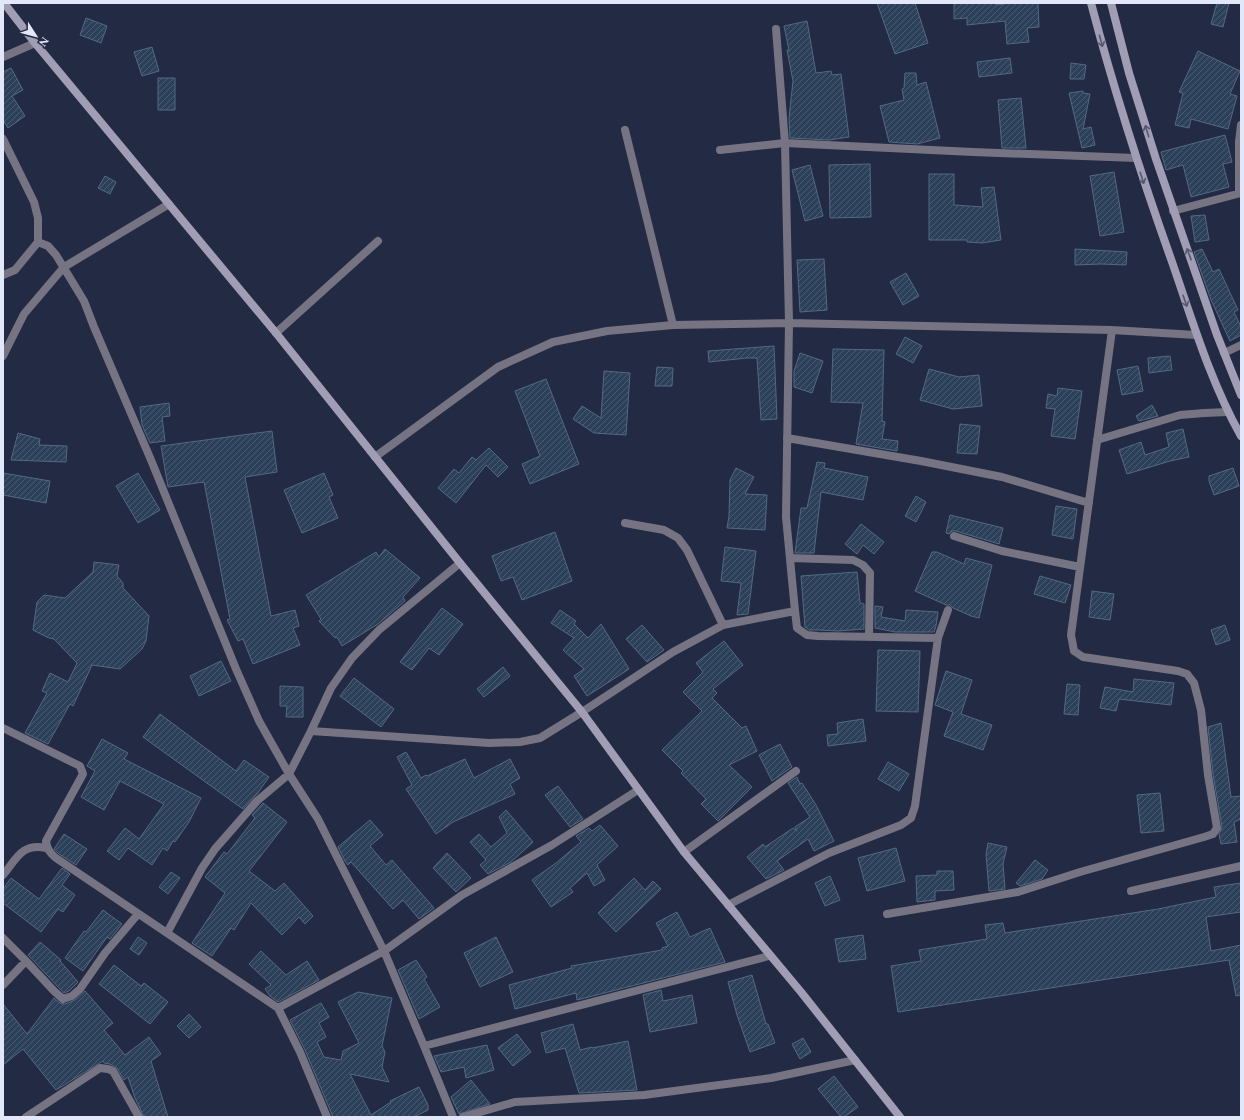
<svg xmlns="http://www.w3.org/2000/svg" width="1244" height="1120" font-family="Spectral,serif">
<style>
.building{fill:url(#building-hatch);stroke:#536983}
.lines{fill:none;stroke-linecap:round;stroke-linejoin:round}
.minor{stroke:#767483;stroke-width:8}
.tertiary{stroke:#767483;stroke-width:8}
.secondary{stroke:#a09db5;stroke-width:8}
.oneway{stroke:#555871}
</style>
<defs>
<pattern id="building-hatch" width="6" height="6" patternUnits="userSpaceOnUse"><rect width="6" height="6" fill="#2c4159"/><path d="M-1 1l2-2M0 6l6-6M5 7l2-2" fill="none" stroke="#4a5c72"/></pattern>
</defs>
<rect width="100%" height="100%" fill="#232a44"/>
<path class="building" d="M877,3H915L928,43L895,54Z
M954,3H996V5L1011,3H1038L1039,27L1027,28L1029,42L1007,44L1005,21L967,25V18L954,19Z
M1217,3H1229L1223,27L1211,24Z
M86,18L107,26L101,43L80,35Z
M807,21L816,73L831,71L832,75L841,74L849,137L829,140L790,138L789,118L793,81L787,50H789L784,26Z
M152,47L159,71L142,76L134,52Z
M1198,51L1240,71L1230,94L1237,96L1228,129L1191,119L1189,128L1175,125L1183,93L1179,92Z
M1010,58L1012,73L979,77L977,62Z
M1071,63L1086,65L1084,79H1070Z
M11,68L23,90L12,96L25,116L8,128L3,120V72Z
M905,73H916L917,85L926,82L940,138L917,144L889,142L880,106L904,100L902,89L904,88Z
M158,78H175V110H158Z
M1083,91V93L1090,94L1083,129L1091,127L1095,145L1082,148L1069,93Z
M1021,98L1026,148H1002L998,100Z
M1225,135L1232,162L1223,164L1229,187L1191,197L1183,165L1166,170L1161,152Z
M870,164L871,217L830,218L829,165Z
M810,165L823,216L805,221L792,170Z
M1114,172L1124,232L1100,236L1090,176Z
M929,174H954V205L983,207L981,188L994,187L1001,240L982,243L967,242V240H929Z
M105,176L116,182L110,194L98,188Z
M1205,215L1209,240L1195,242L1191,216Z
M1075,249L1127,252L1126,265L1101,264L1075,265Z
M1202,249L1213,272L1219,269L1238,310L1234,312L1241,327V335L1230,341L1211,300L1194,252Z
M824,259L827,310L800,312L797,260Z
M906,273L919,296L903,305L890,282Z
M905,337L922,346L913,363L896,354Z
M774,346L777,419L761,420L757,358H747L709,362L708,351Z
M833,349L884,350L882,421L885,422L882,439L898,441L897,451L856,444L863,403L831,402Z
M800,353L823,361L812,393L794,387V371Z
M1170,356L1172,370L1149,373L1148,358Z
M1138,366L1143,391L1122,395L1117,370Z
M657,367L673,368L672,386H655Z
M929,369L959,377L979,375L982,406L953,409L920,400Z
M604,371L630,373L626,435L594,433L573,419L582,406L601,418Z
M546,379L579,464L530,484L522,464L540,456L515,391Z
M1058,388L1082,391L1075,439L1051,436L1055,409L1046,408L1048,394L1057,396Z
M169,403L170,416L162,417L165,441L150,443L142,425L140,407Z
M1152,405L1158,416L1139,421L1136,416Z
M960,424L980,426L977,454L957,453Z
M1183,429L1189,457L1170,461L1127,474L1119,450L1141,442L1145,455L1169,447L1166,433Z
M272,431L277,472L245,477L271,616L295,610L299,626L293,628L300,645L253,664L243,639L238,641L227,620L230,619L204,482L168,487L161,446Z
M18,433L40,439L39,445L67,446L66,462L11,460Z
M489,448L508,467L498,477L486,465L456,503L438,488L454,469L459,473L472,457L476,460Z
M817,462L825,463L824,468L868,477L863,500L821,492L814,553H795L801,508H807Z
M736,468L754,477L745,494L767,495L765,530L727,528L729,516L730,480Z
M1233,468L1239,486L1214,495L1209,481V476Z
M3,473L50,481L46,503L3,495Z
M138,473L160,510L138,523L116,486Z
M324,473L333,495L329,497L338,518L302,533L284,490Z
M916,496L926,502L916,522L905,516Z
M1056,506L1077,509L1073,539L1052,535Z
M950,515L1003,528L999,544L956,531H952L949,534L946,533Z
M861,524L884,542L874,554L863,545L857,554L845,544Z
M555,532L572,581L522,600L513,577L501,581L492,556Z
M725,547L756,551L748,614L737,615L741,583L721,581Z
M385,549L420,578L403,597L405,601L378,624L342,646L337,637L335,638L319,621L321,619L306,595L376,552L379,557Z
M932,552H937L964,564L966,558L992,565L979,618L971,616L953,608L950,605H946L915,591Z
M94,562L119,565L117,576L123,583V588L149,616L146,641L142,649L120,669L92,665L73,706L70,704L48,744L25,733L47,693L42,691L50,673L68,682L77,663L54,639L49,638L33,630L37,602L44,595L65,598L93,572Z
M857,572L860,603L864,604V629L838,631L818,630H809L805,627L801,576Z
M1040,576L1071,585L1065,603L1034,594Z
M1092,591L1114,594L1110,620L1089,617Z
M875,606L883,607L881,617L905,621L906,610L938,612L936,626L934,632H895L875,628Z
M442,608L463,624L439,655L429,648L412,670L400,662Z
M560,610L576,621L574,624L588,638L601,624L629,669L587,696L574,676L584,669L563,650L574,638L551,623Z
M642,625L664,650L647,662L626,639Z
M1225,625L1230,640L1216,645L1211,630Z
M724,641L743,665L713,689L717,693L712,698L742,728L746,726L757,751L729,765L752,787L718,821L701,804L706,799L681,773L683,771L662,750L702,711L683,692L703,672L696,663Z
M878,650L920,651L918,712L876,711Z
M221,661L231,681L199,696L190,676Z
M503,667L510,676L484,697L477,689Z
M946,671L972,680L961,714L992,725L983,750L944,736L953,712L935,705Z
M354,678L394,709L381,727L340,696Z
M1134,679L1174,683L1171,705L1119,699L1116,711L1100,708L1105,687L1133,692Z
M1067,684L1080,685L1078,715L1064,714Z
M280,686L303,687V717H286L287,706H280Z
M160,714L236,771L244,760L269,777L257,794L243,809L143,737Z
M863,719L866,741L828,746L827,735L838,734L837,723Z
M1221,723L1231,797L1241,796V819L1234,822L1237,842L1221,844L1219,834L1222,827L1213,774L1208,727Z
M102,739L128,753L124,759L201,798L189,822L175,842L173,841L167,851L163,848L152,865L128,848L119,860L107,851L125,828L139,839L164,804L120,781L104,810L81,797L95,771L87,766Z
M780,744L792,767L772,781L759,755Z
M406,752L421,778L426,775L427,776L465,759L474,778L510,759L520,778L510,784L515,794L453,822L436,834L406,789L412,785L397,757Z
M888,762L909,774L899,791L878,779Z
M797,777L800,784L802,783L816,805L834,841L814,851L808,839L777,861L784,870L766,879L747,857L763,844L765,847L793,828L797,831L795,827L810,817L788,783Z
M558,786L583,819L570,827L545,795Z
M1160,793L1164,831L1141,833L1137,795Z
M263,803L287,822L249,871L275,891L284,883L313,916L305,924L299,917L282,935L251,903L234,930L231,928L212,956L192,943L225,893L205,877L224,852L227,854L255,818L252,815Z
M506,810L533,842L511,862L488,874L480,865L486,860L470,842L479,834L491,847L507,833L499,817Z
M370,820L383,835L370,846L386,865L392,860L434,908L419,919L403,900L393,909L351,862L348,865L345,861L338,847Z
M600,825L618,846L597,865L605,880L594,886L587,873L570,888L573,892L551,907L532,880L556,863L581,842L576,836L589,828L592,831Z
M64,834L87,849L76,865L59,854L54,849Z
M988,843L1007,847L1003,864L1005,889L989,891L986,854Z
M896,848L905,881L867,891L858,858Z
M447,853L471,878L456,892L433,868Z
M1035,860L1048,870L1042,879L1020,886L1016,883Z
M62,868L70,874L62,885L75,895L63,912L58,909L41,932L3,903V889L11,878L39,899Z
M937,871H953L954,890L935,891V900L917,902L916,876L937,875Z
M171,872L180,878L168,894L159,887Z
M830,876L840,900L825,906L815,883Z
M634,878L645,890L653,881L661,889L616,932L598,913Z
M1241,883V912L1206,917L1211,951L1241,945V995L1236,996L1229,960L898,1012L891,966L921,961L919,950L987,939L985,925L1003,923L1005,933L1158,909L1216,897L1214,887Z
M103,910L122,924L110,939L107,937L83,971L65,958L84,931L86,932Z
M677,912L690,937L710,928L725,962L577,1000L576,993L515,1009L509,985L572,968L571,966L662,950V948L668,946L656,923Z
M863,935L866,959L839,962L835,939Z
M138,937L147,943L139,955L130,949Z
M496,937L513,972L480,987L464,953Z
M40,942L61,960L60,961L78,982L69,991L64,993L28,955Z
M261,951L286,975L307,961L319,980L278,1002L270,996L265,989L271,985L249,964Z
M416,960L427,977L424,979L440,1007L419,1019L398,970Z
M114,965L141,986L144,983L168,1002L150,1024L99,984Z
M752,975L766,1024H768L775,1043L750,1052L737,1015L728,982Z
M661,990L663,1001L692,995L697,1023L650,1032L643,995Z
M85,991L113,1023L104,1030L125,1055L149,1037L161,1054L151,1061L168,1117H144L135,1098L128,1077L124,1080L117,1068L110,1064L104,1063L103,1061L56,1090L23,1049L3,1065V1004L27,1034L54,998L60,1003L65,1004L75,1000Z
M358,992L392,998L382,1046L385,1052L382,1067L389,1082L350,1074L371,1115L391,1102L390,1101L419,1087L428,1105V1110L414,1117H333L305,1050L290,1020L321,1003L329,1017L319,1023L326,1037L317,1042L324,1057L341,1060L343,1051L359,1043L338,1002Z
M189,1014L201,1027L189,1038L177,1026Z
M573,1024L580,1050L592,1047V1048L628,1041L637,1090L579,1093L565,1048L546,1053L541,1033Z
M517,1034L531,1052L513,1066L498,1048Z
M803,1038L811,1052L800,1059L792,1044Z
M487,1045L494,1070L466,1078L464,1067L441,1072L434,1056Z
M834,1076L858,1107L844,1117H841L818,1089Z
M471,1080L490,1104L459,1114L451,1097Z"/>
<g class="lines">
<path class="minor" d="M776,29L785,143L789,323L786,517L795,611L797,628L807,635L818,636L938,638
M3,57L35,43
M625,130L673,325
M3,139L34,202L38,218V242
M720,150L785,143L973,152L1136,158
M1239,193V142L1241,125
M1173,211L1241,193
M3,275L15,270L38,242L48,246L56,255L84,301L94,327L151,460L236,669L259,721L289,774L318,819L384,951L424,1046L453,1117
M276,333L378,241
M1224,353L1241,345
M787,438L921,461L1002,477L1089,503
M1097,440L1180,415L1204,413L1228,412
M375,457L498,367L553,342L607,331L673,325L789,323L1112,330L1196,335
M625,523L664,530L678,538L687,550L723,625
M954,536L1002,551L1080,567
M790,558L853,560L863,565L870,573L869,637
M3,728L80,766L83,774L46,841C47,849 50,853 56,858L278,1008L300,1052L327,1117
M311,731L489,743L520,742L540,738L582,712L673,652L723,625L795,611
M684,852L796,771
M3,875C17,858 22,843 46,848
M1131,891L1241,866
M728,905L829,853L901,825L911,818L915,806L938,638L948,610
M887,914L1018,892L1080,872L1204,837L1213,834L1217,828L1208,775L1201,710L1194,683L1187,674L1178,671L1083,657L1074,651L1071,635L1112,330
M167,933L202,868L215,849L257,801L289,774L311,731L331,688L352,658L379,630L460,563
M3,938L26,961L54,991L63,999L72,996L80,989L105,953L138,914
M3,985L26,961
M278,1008L384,951L462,895L552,845L638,790
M424,1046L769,956
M26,1117L100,1068L108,1069L113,1071L139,1117
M463,1117L515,1102L644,1095L771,1078L855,1060"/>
<path class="tertiary" d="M3,356L24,314L64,267L169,204"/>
<path class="secondary" d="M4,3L35,43L276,333L460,563L582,712L684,852L801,992L900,1117
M1091,3C1114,90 1141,175 1171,259C1192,319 1210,381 1241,436
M1111,3L1129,73L1156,159L1217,335L1241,395"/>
</g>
<defs><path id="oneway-shaft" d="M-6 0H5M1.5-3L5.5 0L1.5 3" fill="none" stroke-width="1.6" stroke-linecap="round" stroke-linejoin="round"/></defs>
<g class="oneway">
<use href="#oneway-shaft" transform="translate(1101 41) rotate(75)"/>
<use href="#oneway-shaft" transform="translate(1147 131) rotate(-107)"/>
<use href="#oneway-shaft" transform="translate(1142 178) rotate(72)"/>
<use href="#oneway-shaft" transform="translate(1189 254) rotate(-110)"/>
<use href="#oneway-shaft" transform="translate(1185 301) rotate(71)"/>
</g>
<rect width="1244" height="1120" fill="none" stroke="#e2e8f9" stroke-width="8"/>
<g transform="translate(36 36) rotate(126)" stroke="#232a44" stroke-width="3" paint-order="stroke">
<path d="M0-3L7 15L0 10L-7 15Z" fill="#e2e8f9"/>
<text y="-6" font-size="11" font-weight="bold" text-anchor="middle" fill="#e2e8f9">N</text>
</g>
</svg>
